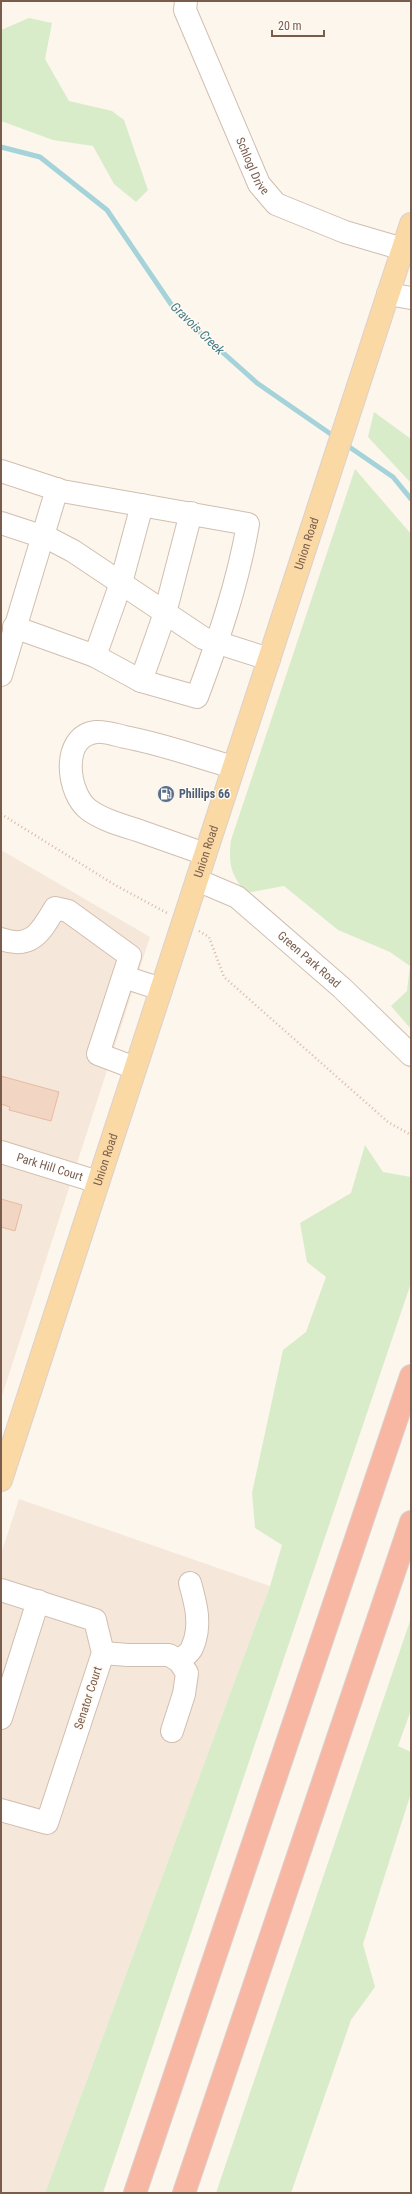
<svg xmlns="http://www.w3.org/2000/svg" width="412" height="2194" font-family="'Roboto Condensed',sans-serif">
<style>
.residential{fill:#f5e8da}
.green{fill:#d8ecc9}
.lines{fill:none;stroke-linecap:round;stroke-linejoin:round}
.stream{stroke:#a5d3da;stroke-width:5}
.building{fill:#f3d5c3;stroke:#e6bba3}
.minor-casing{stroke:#d1beb0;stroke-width:24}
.major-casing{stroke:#dad1cd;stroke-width:24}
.highway-casing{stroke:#dad1cd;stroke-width:24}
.path{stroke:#d9b8a5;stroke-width:2.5;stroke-dasharray:1 3;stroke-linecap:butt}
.minor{stroke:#fff;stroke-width:22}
.major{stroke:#fbd9a5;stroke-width:22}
.highway{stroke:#f7b7a3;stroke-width:22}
.labels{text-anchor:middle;stroke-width:3;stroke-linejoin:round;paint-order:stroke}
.street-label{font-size:12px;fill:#7a5c4d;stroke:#fffaf3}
.service-label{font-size:12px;font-weight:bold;fill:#4e5e75;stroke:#fffaf3;text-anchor:start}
.water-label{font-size:13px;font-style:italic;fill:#437c86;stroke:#fffaf3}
</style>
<rect width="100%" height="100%" fill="#fdf6ec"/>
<path class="residential" d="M1,850L150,937L1,1399Z
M19,1499L270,1586L45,2193H1V1554Z"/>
<path class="green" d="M29,18L52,23L45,59L69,101L112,111L124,120L148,190L136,202L114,184L93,146L53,140L1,121V30Z
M374,412L411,439V483L368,437Z
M355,469L411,534V1029L391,1006L407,991L410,966L390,952L338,930L284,886L246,893C231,874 228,865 231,840Z
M365,1145L383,1172L411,1177V1283L103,2193H45L270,1586L282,1545L255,1528L252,1493L283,1350L306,1332L326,1277L307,1262L300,1223L351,1193Z
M411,1618V1710L398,1746L411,1752V1793L363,1944L375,1987L351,2020L291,2193H216Z"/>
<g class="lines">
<path class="stream" d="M1,147L40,157L107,210L175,310L257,383L335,437
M345,444L393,477L411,499"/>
</g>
<path class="building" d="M1,1076L59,1092L51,1121L9,1110L10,1107L1,1104Z
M1,1199L22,1205L15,1231L1,1227Z"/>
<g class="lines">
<g class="minor-casing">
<g id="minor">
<path id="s1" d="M186,1L185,10L259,184L276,204L345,232L403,249"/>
<path d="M388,294L411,298"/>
<path d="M1,471L62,491L248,524C238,583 218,641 197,697L141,681L95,656L14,627"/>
<path d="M1,523L50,539L73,551L203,638L269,659"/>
<path d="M95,656L121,583L142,505"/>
<path d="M1,675L57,489"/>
<path d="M141,681L165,613L191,513"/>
<path d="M205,854C182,846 160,838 137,830C121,825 103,820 89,810C67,794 60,736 96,732C105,731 116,735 125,737C162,744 198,757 233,767"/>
<path id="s2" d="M197,880L237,897L342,988L411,1055"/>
<path d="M1,939C31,950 41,932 55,908L68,911L130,956L98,1054L135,1068"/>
<path d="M124,977L161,989"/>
<path id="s3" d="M1,1152L98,1182"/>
<path d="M1,1590L95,1620L103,1653L47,1823L1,1810"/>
<path d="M103,1653L128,1655H169L179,1661L187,1673L184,1694L172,1731"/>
<path d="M179,1661C183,1657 190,1653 192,1648C202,1626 196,1604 190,1583"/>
<path d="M1,1718L38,1601"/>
</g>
</g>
<g class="major-casing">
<g id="major">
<path id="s4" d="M1,1480L411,224"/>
</g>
</g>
<g class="highway-casing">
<path id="highway" d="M135,2193L411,1376
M184,2193L411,1522"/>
</g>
<path class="path" d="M1,814L115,885L167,913
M199,931L209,937L224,977L388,1122L411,1135"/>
<use href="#minor" class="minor"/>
<use href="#major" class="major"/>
<use href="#highway" class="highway"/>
</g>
<defs>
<g id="fuel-disc" transform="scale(0.9)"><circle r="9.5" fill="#5c6f8a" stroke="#fffaf3"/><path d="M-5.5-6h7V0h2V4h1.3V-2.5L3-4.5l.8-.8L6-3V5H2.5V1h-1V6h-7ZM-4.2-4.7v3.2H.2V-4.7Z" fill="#fff"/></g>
</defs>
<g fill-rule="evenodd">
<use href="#fuel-disc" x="166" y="794"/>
</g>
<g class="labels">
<g class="street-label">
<text dy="4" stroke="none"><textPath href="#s1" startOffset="179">Schlogl Drive</textPath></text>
<text dy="4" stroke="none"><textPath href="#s4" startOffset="985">Union Road</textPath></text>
<text dy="4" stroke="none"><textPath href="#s4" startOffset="661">Union Road</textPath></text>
<text dy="4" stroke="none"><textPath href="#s2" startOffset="139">Green Park Road</textPath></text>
<text dy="4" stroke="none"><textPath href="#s4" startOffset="337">Union Road</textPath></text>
<text dy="4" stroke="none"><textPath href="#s3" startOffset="51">Park Hill Court</textPath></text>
<text transform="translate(88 1698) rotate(-72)" y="4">Senator Court</text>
</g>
<g class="service-label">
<text x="179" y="798">Phillips 66</text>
</g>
<g class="water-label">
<text transform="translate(198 328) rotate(44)" y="5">Gravois Creek</text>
</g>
</g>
<rect width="412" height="2194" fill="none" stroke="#7a5c4d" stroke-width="4"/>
<path d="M272 30v6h52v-6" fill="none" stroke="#7a5c4d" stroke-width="2"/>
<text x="278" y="30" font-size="12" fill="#7a5c4d" stroke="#fffaf3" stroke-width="3" paint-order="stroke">20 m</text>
</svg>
